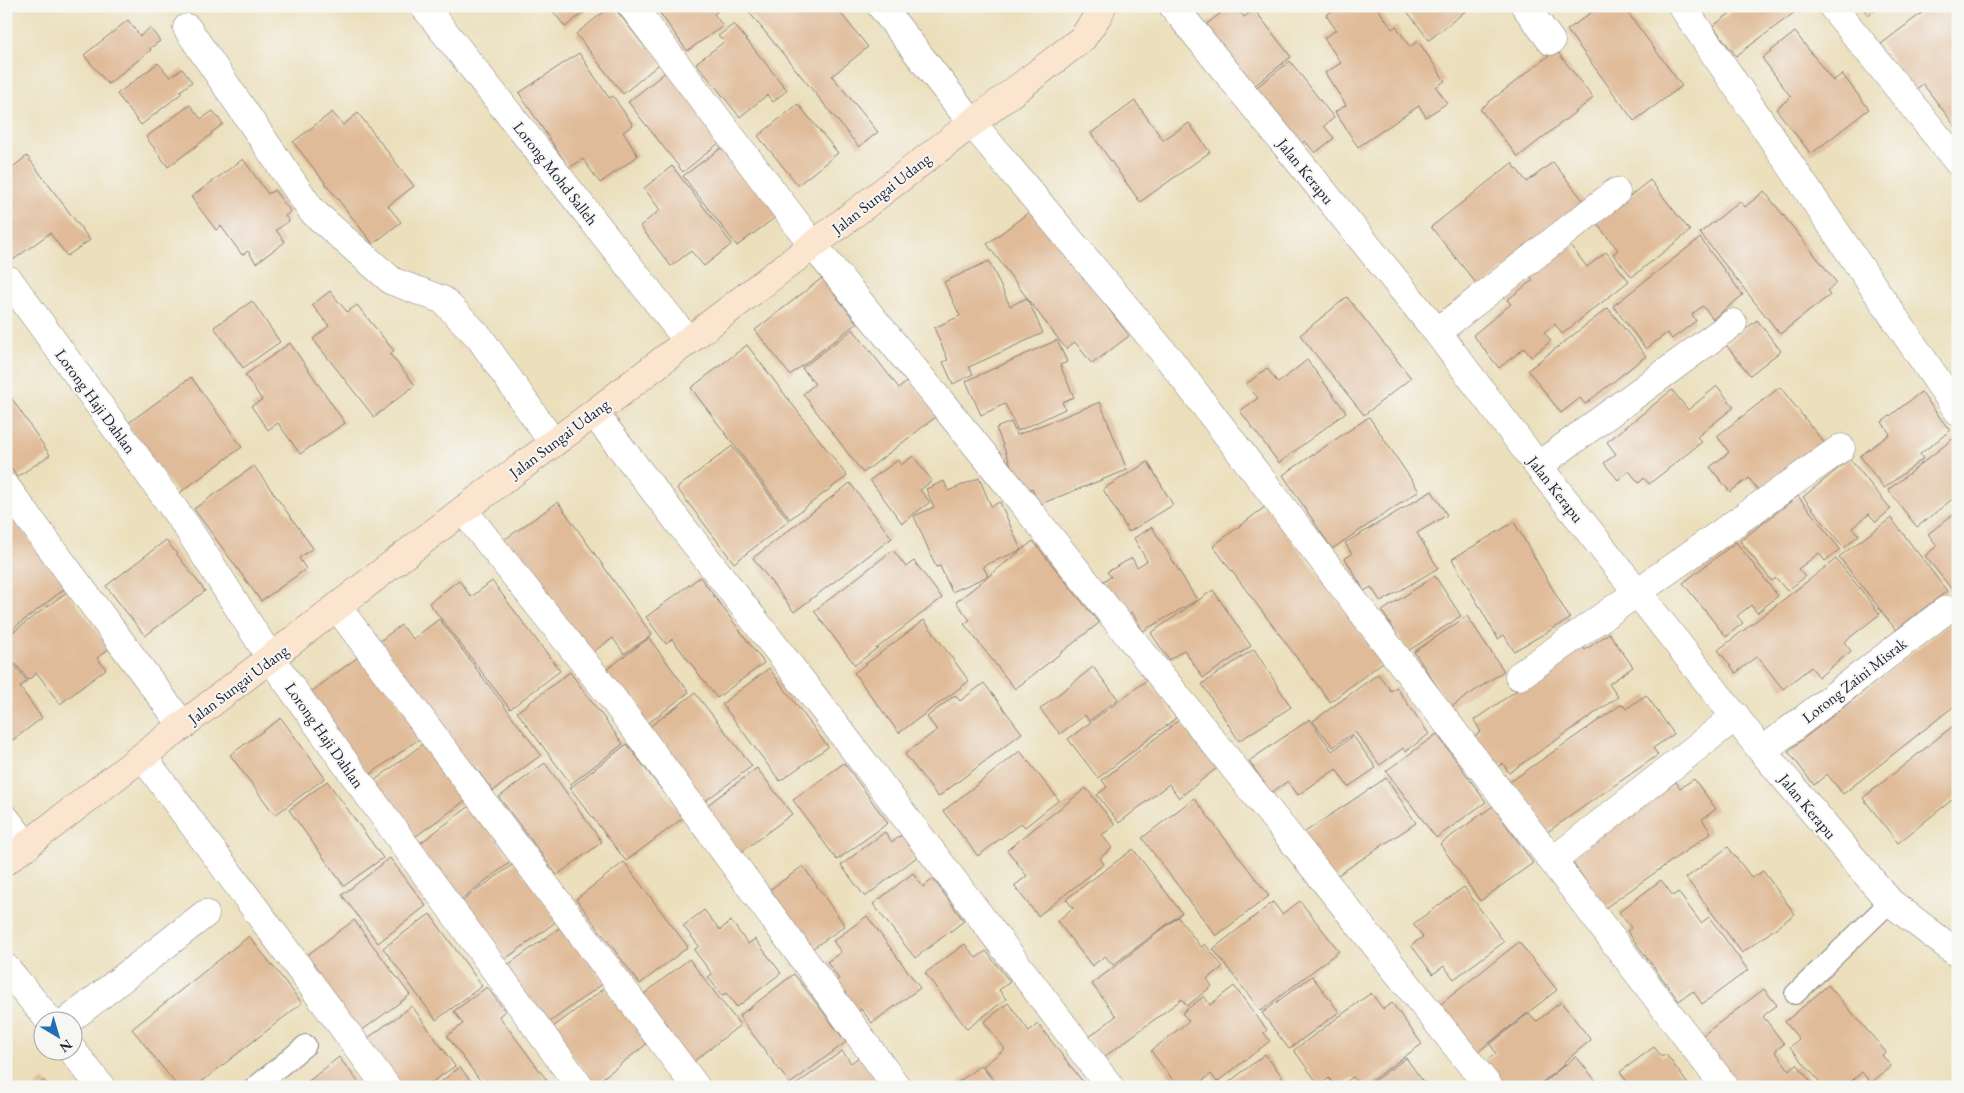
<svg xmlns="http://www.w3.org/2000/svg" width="1964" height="1093" font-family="'EB Garamond',serif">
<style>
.building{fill:#e0bb99}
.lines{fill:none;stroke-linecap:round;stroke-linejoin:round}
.lane-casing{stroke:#86807c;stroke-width:22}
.street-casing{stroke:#86807c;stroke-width:29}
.secondary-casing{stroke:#86807c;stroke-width:29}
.lane{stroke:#fff;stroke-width:20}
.street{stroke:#fff;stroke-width:28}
.secondary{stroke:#fbe5cf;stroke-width:28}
.labels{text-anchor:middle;stroke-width:4;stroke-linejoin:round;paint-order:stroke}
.street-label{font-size:16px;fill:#22223b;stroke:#f6f6f2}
</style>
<rect width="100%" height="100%" fill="#f6f6f2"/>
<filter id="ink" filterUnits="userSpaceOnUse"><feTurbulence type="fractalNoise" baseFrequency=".02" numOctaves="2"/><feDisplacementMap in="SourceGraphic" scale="10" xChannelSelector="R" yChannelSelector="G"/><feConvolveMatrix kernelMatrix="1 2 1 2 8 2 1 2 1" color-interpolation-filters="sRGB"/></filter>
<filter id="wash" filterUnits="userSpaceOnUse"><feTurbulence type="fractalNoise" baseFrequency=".0096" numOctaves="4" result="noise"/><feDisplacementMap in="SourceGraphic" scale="20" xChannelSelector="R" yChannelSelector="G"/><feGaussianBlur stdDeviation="1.12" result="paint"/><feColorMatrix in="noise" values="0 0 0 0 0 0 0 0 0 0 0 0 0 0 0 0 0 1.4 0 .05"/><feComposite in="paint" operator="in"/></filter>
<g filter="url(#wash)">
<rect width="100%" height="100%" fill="#ebdfbc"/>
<g id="blocks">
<path class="building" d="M549,6H592L565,27Z
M611,6H613L645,47L649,43L663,61L623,94L576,34Z
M655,6H724L714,14L723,26L687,51Z
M744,6H835L868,47L832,76L878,132L859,147Z
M1230,6H1235L1244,17L1254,9L1291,57L1245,93L1199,30Z
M1340,6H1376L1392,29L1396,26L1410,47L1418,41L1445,81L1436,87L1447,103L1426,117L1419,106L1358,147L1335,112L1346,105L1325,73L1341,63L1324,38L1336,30L1326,15Z
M1403,6H1472L1429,40Z
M1600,6H1623L1682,86L1634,121L1567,30Z
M1740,6H1791L1795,12L1736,56L1713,26Z
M1861,6H1880L1868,15Z
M1931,6H1947L1950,10L1956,6L1958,9V130L1923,84L1915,90L1881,44Z
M128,20L140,36L150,28L160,41L150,48L151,50L108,84L84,55Z
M734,24L787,90L773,102L767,95L740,117L696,63L724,42L718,36Z
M1795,32L1833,81L1842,74L1869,109L1811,154L1776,109L1791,97L1762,58Z
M1556,50L1593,98L1518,157L1480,109Z
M579,53L609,98L613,96L633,125L623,132L638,156L600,183L583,159L569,168L519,93Z
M1290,61L1334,118L1324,126L1334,138L1315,153L1305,141L1294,149L1249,93Z
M158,63L170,77L182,69L192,82L180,91L182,93L141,125L117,94Z
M671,68L725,138L683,172L628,102Z
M1135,101L1163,140L1189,123L1210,152L1140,202L1091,133Z
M798,104L838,153L798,185L758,136Z
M190,105L201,119L213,111L223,124L211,133L212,134L168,167L146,137Z
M332,112L343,125L358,113L414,186L388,206L401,222L373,244L293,142Z
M732,140L785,210L737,246L683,176Z
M27,156L90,240L67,256L50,233L6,265V172Z
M243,159L268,194L274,190L291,212L285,216L289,221L276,230L285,242L256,263L248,251L242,255L221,226L216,230L191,197Z
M1553,162L1586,204L1480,288L1431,227L1512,163L1527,182Z
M672,166L732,244L704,266L691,251L671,266L640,226L660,210L644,188Z
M1650,180L1690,231L1632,277L1613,254L1618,250L1596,223Z
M1764,191L1837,283L1827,291L1830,295L1780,334L1700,233L1740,201L1745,207Z
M1033,209L1129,336L1092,364L1075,342L1066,349L1027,298L1043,333L969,367L973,374L953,384L943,362L948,360L934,328L960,316L944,282L989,261L1010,306L1027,298L987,244Z
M1700,238L1743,295L1713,319L1703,306L1692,314L1696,321L1672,339L1667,333L1646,349L1613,306Z
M1567,241L1587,267L1606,252L1629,281L1562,334L1555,324L1544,332L1551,341L1531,357L1524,348L1499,368L1473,335L1511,304L1507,300L1533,280L1527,273Z
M822,278L857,323L790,375L755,330Z
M330,291L347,312L357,305L394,351L390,354L415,385L374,417L313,339L329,326L312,305Z
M1347,297L1411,378L1364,415L1300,335Z
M252,301L280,342L243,368L214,327Z
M1608,308L1646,356L1585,404L1580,398L1561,413L1528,370Z
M1757,320L1781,351L1750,375L1726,345Z
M853,329L899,388L909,380L937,416L863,473L803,394L815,384L802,368Z
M1057,340L1067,362L1060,365L1074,397L1062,402L1065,409L1018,431L1005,404L981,415L966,381Z
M290,343L345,423L300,454L278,423L268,430L251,406L262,400L245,375Z
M747,345L847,476L790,519L691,388Z
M1307,360L1346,412L1279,463L1240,411L1258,398L1246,384L1267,368L1278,383Z
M191,377L242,447L178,494L127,424Z
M1717,386L1734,407L1697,437L1702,442L1649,484L1644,478L1639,483L1629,471L1618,480L1604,463L1616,454L1607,442L1672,390L1688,410Z
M1780,387L1825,444L1761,494L1749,478L1730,492L1710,467L1729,452L1717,436Z
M6,390L50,455L17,477L6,461Z
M1921,392L1950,431L1920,454L1923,459L1884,488L1860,456L1890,434L1882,422Z
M1100,402L1127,470L1038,505L1032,488L1022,493L996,428L1011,422L1017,435Z
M1369,417L1419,491L1332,549L1283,475Z
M1954,438L1958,443V501L1955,497L1917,527L1888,490Z
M732,446L789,521L734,563L677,488Z
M913,456L932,481L920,490L930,502L902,523L870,480L898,460L901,465Z
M1850,459L1891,509L1876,522L1869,514L1852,528L1859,535L1844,548L1803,497Z
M1148,462L1173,505L1129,532L1103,489Z
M254,466L313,548L299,558L306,569L261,601L194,509Z
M979,478L991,506L1000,502L1021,550L983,566L988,576L952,592L940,566L936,567L914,516L934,507L926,489L944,481L948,491Z
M850,483L892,538L794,612L753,558Z
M1432,491L1447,515L1417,533L1438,568L1381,602L1371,587L1364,591L1345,558L1352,554L1345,543Z
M1798,496L1840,549L1825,561L1819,553L1798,569L1805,577L1787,591L1776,578L1772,581L1740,541Z
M558,502L652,635L624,654L613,638L584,658L501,542Z
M1266,506L1383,662L1330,702L1213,546Z
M6,510L67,587L6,634Z
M1956,512L1958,514V597L1925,556L1937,546L1928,534Z
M1891,518L1947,591L1896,630L1839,557Z
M1514,522L1570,619L1514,651L1504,635L1498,639L1452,559Z
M1152,527L1197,600L1143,631L1132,612L1124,616L1103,581L1111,577L1107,572L1132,558L1137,567L1147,561L1134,538Z
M166,540L205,591L145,636L106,586Z
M1033,541L1099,623L1015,689L964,624L970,620L956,602Z
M1736,542L1778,596L1757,613L1751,605L1737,616L1743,623L1726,637L1683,583Z
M893,550L906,567L914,561L942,598L855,665L814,611Z
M1836,559L1880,614L1844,642L1851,651L1819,677L1811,667L1783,689L1757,656L1736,673L1718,650Z
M1435,576L1461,616L1408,651L1382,611Z
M700,577L764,663L717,698L672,639L666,644L646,617Z
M459,580L471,597L492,581L560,671L510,709L429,603Z
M1213,590L1251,646L1203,678L1184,650L1169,660L1151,633Z
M67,592L110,648L97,658L106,669L60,704L37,673L28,680L6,650V637Z
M1467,616L1504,671L1451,707L1414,652Z
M439,619L541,755L493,791L475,767L469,772L401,681L407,677L380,641L401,625L413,639Z
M924,620L969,681L899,733L854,673Z
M1951,622L1958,631V703L1843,794L1827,774L1814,785L1788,751Z
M1609,633L1633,667L1609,684L1618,697L1509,773L1503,763L1492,771L1470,739L1481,732L1474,720L1582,645L1585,650Z
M649,638L689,692L643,727L602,673Z
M1254,649L1291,707L1239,741L1202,684Z
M6,654L27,681L20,687L42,718L6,745Z
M362,654L423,736L368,776L307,695Z
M1093,667L1118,699L1089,721L1085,715L1060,734L1040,709Z
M769,668L828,747L780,781L722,704Z
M570,672L623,744L571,784L517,712Z
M1378,674L1391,691L1396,687L1429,734L1405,752L1403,748L1380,765L1355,732L1333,747L1313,721Z
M1147,680L1176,718L1098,778L1068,739Z
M984,683L1022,733L938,797L905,754L937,730L927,717L955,695L960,701Z
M695,693L752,766L704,802L648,728Z
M1646,695L1674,734L1653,748L1658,755L1543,835L1507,784L1622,704L1626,709Z
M281,718L325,778L275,815L230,755Z
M1310,719L1332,751L1353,736L1376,768L1348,787L1336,769L1298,795L1288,781L1271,793L1249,761Z
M1179,720L1217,768L1179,798L1169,784L1119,823L1097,795L1107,787L1102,780Z
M1958,722V795L1898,843L1863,798Z
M1437,734L1486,802L1436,838L1386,771Z
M427,741L469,798L412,839L371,783Z
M627,744L683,818L626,861L570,788Z
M1020,751L1059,800L1025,827L1021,823L978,856L943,811Z
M545,763L602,842L557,875L499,797Z
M844,763L888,823L837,860L793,800Z
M757,768L792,814L740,853L706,806Z
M1386,778L1416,823L1329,881L1299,836Z
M1694,779L1716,809L1702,819L1711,833L1605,908L1569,858L1676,782L1680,788Z
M327,781L383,858L344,886L289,810Z
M1086,788L1115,825L1102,835L1112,848L1100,858L1104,864L1038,916L1014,886L1027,876L1007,850Z
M1194,798L1269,896L1216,936L1142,838Z
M471,805L512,861L457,902L415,847Z
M1493,806L1533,863L1480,901L1440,844Z
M885,832L892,842L902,835L918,856L865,897L841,865Z
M1728,847L1752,878L1763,871L1795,914L1742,953L1686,878Z
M1133,849L1182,913L1113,965L1105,956L1092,966L1057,921L1073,908L1066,899Z
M390,858L426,906L378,943L342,895Z
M624,862L688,947L640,984L576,899Z
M515,863L557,921L500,963L458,904Z
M803,866L845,926L806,953L764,894Z
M913,873L923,887L933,879L964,921L915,958L873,904Z
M1661,880L1673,896L1678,892L1701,923L1709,917L1748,970L1702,1004L1693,991L1679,1001L1627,931L1631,928L1619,912Z
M1464,887L1504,942L1454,979L1444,966L1433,974L1411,945L1423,937L1413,924Z
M1300,901L1339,951L1261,1011L1213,949L1273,902L1282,914Z
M704,910L720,930L731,921L748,944L755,939L781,973L737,1007L726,993L722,996L708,977L712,974L694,950L699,946L683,926Z
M430,914L482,986L436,1020L383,948Z
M867,916L920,988L872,1023L861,1009L852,1016L829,986L839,979L827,962L841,952L833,941Z
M1178,917L1201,947L1205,944L1223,967L1207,979L1212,986L1187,1006L1182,999L1103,1058L1088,1038L1116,1016L1092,984Z
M354,920L410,995L357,1034L302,959Z
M562,926L604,983L547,1024L505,967Z
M249,936L302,1003L195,1087H178L132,1029Z
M1519,942L1557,990L1475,1054L1437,1007Z
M965,944L976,958L986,951L1010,982L999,990L1006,999L967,1029L925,973Z
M689,959L740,1025L688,1066L636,1000Z
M794,974L846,1042L790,1084L739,1016Z
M1312,976L1339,1012L1289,1049L1262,1013Z
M1828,985L1886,1052L1882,1055L1891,1066L1871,1083L1862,1072L1845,1087H1824L1790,1047L1799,1039L1785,1022Z
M1234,986L1267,1030L1264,1033L1270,1041L1217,1082L1211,1074L1195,1087H1178L1151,1051L1189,1021L1182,1013L1204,996L1210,1005Z
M487,987L505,1011L499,1016L552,1087H485L447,1036L463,1024L454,1011Z
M605,988L648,1043L595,1084L552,1028Z
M1764,989L1777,1005L1763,1016L1784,1044L1775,1051L1789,1070L1797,1064L1811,1082L1804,1087H1731L1695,1041Z
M1371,993L1383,1009L1392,1003L1422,1044L1362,1087L1353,1077L1339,1087H1335L1329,1078L1319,1085L1294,1050Z
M1561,1002L1591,1040L1564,1062L1565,1064L1536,1087H1525L1523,1084L1519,1087H1485L1473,1071L1496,1053L1490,1044L1529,1013L1536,1022Z
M1008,1003L1029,1031L1038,1024L1087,1087H1000L983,1066L1005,1049L984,1022Z
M412,1006L455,1066L425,1087H399L365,1040Z
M1654,1047L1662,1057L1666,1054L1690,1087H1631L1620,1072Z
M842,1051L851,1063L860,1056L881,1087H793Z
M1265,1054L1290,1087H1223Z
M1576,1056L1599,1085L1597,1087H1538Z
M339,1057L362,1087H301L315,1076Z
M1406,1058L1427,1087H1365Z
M981,1065L997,1087H952Z
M460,1067L475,1087H434Z
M44,1080L49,1087H35Z"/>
</g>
</g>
<g filter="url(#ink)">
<use href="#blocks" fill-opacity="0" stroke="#86807c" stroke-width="1"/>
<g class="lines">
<g class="lane-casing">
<path id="lane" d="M1795,994L1890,902
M255,1087L306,1045"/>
</g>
<g class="street-casing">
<path id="street" d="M424,6L688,341
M632,6L813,245L1002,477L1489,1087
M881,6L972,123L1170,360L1725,1087
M1173,6L1437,332L1538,466L1762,751L1890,902L1958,954
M1525,6L1551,41
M1682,6L1958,411
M1832,6L1958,162
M187,28L312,211L392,281L443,300L480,338L553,443
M9,280L187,527L271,659L346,764L580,1087
M1437,332L1616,192
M594,413L824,710L1110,1087
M1538,466L1733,323
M6,487L183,726
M463,510L613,699L897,1087
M338,608L696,1087
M1519,676L1841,448
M1762,751L1946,610
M143,757L387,1087
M6,819L27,846
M1554,860L1736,716
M6,968L49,1020
M69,1020L205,914
M72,1050L101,1087"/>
</g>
<g class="secondary-casing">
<path id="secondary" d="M6,861L463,510L594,413L1082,39L1099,14L1102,6"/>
</g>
<use href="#lane" class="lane"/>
<use href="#street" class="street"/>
<use href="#secondary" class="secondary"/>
</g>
</g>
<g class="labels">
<g class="street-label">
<text transform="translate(1306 171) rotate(51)" y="6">Jalan Kerapu</text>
<text transform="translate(556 173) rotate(52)" y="6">Lorong Mohd Salleh</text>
<text transform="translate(881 193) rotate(-38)" y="6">Jalan Sungai Udang</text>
<text transform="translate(96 401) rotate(54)" y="6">Lorong Haji Dahlan</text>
<text transform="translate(559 438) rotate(-37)" y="6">Jalan Sungai Udang</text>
<text transform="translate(1556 489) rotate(52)" y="6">Jalan Kerapu</text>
<text transform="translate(1854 680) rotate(-38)" y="6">Lorong Zaini Misrak</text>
<text transform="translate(238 684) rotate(-37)" y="6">Jalan Sungai Udang</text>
<text transform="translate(325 735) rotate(55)" y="6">Lorong Haji Dahlan</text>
<text transform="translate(1808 806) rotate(50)" y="6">Jalan Kerapu</text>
</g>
</g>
<rect width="1964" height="1093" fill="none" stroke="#f6f6f2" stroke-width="25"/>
<g transform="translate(58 1036) rotate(142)"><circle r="24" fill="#f6f6f2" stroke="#a1a1a9"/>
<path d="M0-4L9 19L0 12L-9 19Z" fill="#1f6fb2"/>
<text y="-8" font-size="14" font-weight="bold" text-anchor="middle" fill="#22223b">N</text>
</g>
</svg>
